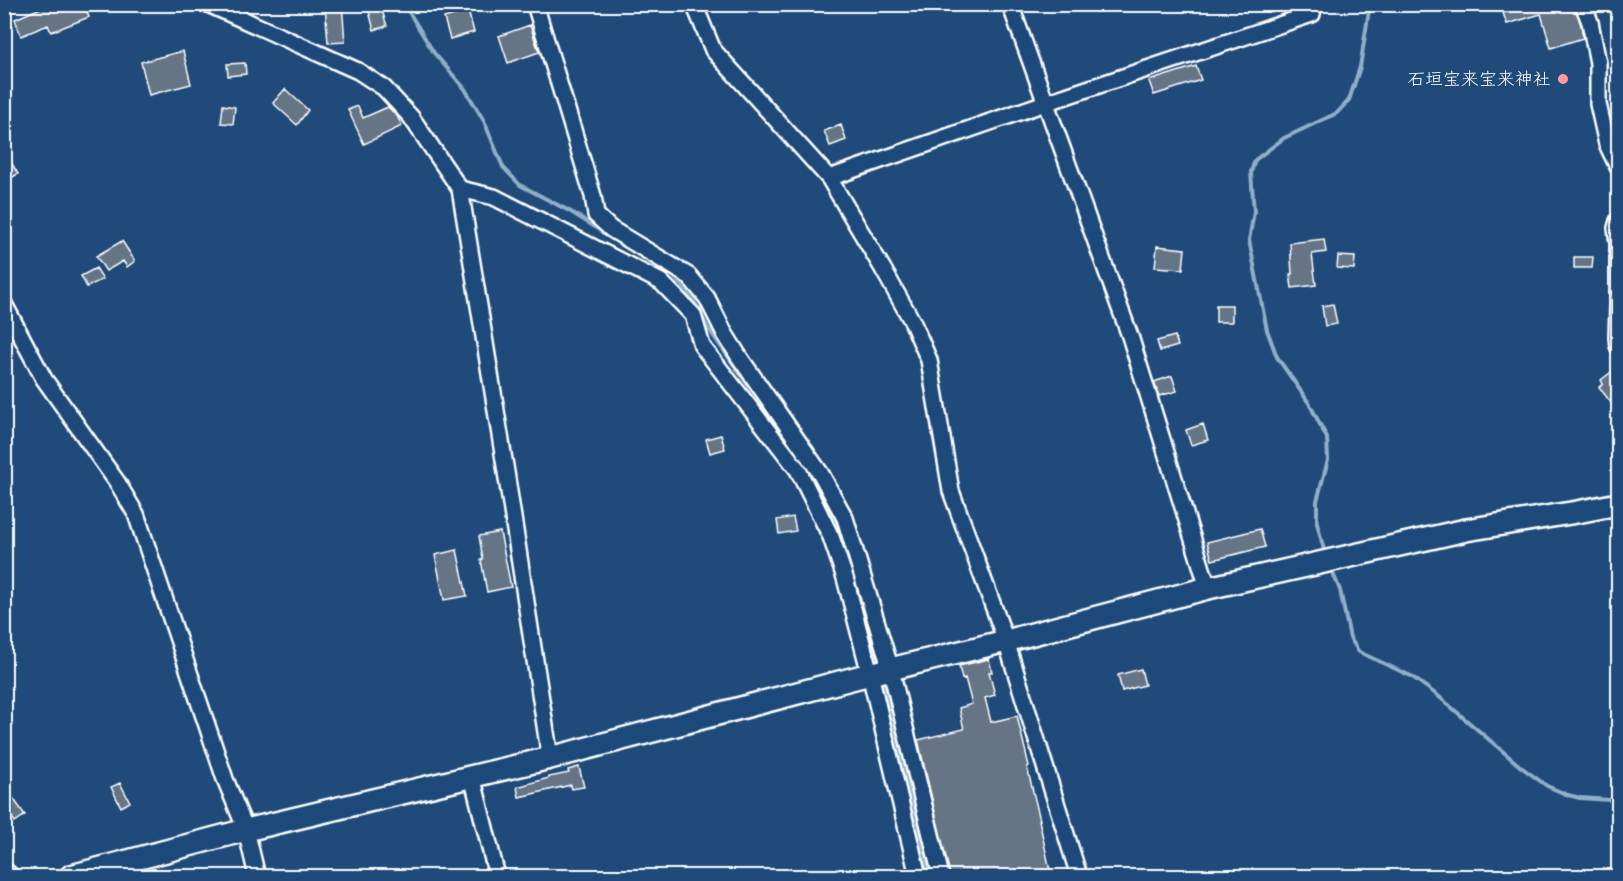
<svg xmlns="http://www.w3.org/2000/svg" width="1623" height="881" font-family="'Balsamiq Sans','Klee One',sans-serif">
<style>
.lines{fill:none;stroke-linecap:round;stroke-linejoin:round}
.stream{stroke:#8fb0c7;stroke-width:4}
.building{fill:#657585;stroke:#fff;stroke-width:1.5}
.street-casing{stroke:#fff;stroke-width:20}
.secondary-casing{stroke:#fff;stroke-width:26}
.street{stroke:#1f4a7a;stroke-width:15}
.secondary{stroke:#1f4a7a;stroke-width:21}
.poi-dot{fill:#ff9aa2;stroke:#1f4a7a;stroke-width:2}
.labels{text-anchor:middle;stroke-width:4.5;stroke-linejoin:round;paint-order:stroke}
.poi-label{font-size:18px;fill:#fff;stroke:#1f4a7a;text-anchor:end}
</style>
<rect width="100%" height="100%" fill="#1f4a7a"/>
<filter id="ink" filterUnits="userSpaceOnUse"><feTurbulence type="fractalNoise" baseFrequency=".0167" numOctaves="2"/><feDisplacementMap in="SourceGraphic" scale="12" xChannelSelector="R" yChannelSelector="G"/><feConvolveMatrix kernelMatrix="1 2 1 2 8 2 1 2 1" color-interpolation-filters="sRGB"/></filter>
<g filter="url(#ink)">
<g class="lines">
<path class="stream" d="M404,4L434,53L465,89L484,121L503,167L520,185L571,212L608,235
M671,273L694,301L708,328L808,470L835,524L855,578L878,665
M1325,554L1317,523V501L1328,460L1327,438L1309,403L1277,357L1267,330L1249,240L1254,212L1251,172L1255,160L1284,138L1337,113L1349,100L1360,67L1370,4
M1330,566L1340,590L1350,638L1359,652L1411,676L1437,695L1521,767L1547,786L1568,795L1580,798L1610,800L1618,803
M881,678L930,876"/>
</g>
<path class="building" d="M50,4H84L89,17L51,32L48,25L21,36L15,19Z
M342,4L345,42L328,43L325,5Z
M380,4L387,26L374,30L368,8Z
M1531,4H1574L1581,25L1583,38L1551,48L1541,14L1507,24L1503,13Z
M468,11L474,32L450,39L444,18Z
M530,25L539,52L508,63L499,36Z
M183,51L191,84L149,95L141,62Z
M245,63L246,74L228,76L227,64Z
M1196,66L1201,80L1154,95L1149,81Z
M285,89L308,110L297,125L273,103Z
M223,105L235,107L233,124L221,123Z
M358,106L363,118L388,107L397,116L402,126L364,144L348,110Z
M841,125L846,140L830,146L824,131Z
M4,150L18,174L4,182Z
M1324,239L1326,252L1312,254L1316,285L1292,288L1290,274H1292L1290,243Z
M122,241L135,261L127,267L123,261L106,271L96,256Z
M1157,246L1185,249L1183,269L1155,267Z
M1338,256L1355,257L1354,269L1337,268Z
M1574,257H1593L1592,268H1574Z
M96,268L103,279L87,287L81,276Z
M1333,304L1337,324L1325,326L1322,306Z
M1216,305H1232V322H1216Z
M1175,336L1178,346L1160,351L1157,341Z
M1618,367V412L1599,387L1603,384L1601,380Z
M1172,376L1177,391L1159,396L1154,382Z
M1203,424L1208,440L1191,445L1186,430Z
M721,435L725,449L710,453L706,439Z
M793,517L796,531L779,534L777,520Z
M1260,529L1265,547L1212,560L1207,542Z
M500,532L511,587L487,592L481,560L483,559L479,536Z
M457,550L467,596L444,600L435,555Z
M989,659L992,672H989L995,695L985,698L991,722L1017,716L1029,766L1027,767L1040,820H1039L1051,875L1045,876H950L918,740L964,729L959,708L972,704L965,678L962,679L959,666Z
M1141,669L1145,685L1122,691L1118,675Z
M579,767L584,787L572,789L571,785L519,797L517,787L549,778V777L569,773L568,770Z
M120,783L130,802L121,807L111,787Z
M13,798L25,815L15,822L4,807V804Z"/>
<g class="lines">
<g class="street-casing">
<path id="street" d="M208,4L358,71L384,88L411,117L460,189L506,472L550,758
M535,4L593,196L596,215L611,229L689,276L707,298L725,334L740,358L821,474L845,518L891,670L941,876
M694,4L713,50L829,178L883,269L912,321L929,360L951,491L1006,641L1079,876
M1010,4L1130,336L1208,588
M1583,4L1590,22L1598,63V104L1607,144L1618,167
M829,178L1045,103L1312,14L1314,4
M460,189L494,197L661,282L693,315L702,346L798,470L831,537L845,578L870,674L918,876
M1618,221L1616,228L1618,243V303
M4,304L44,379L117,482L136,514L225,779L246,830L257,876
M1618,304L1617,338L1618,346
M472,776L497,876"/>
</g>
<g class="secondary-casing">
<path id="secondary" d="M4,874L7,876
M71,876L246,830L550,758L870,674L1006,641L1208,588L1466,530L1577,512L1618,504"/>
</g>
<use href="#street" class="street"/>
<use href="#secondary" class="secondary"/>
</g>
</g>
<circle class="poi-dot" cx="1563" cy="79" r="6"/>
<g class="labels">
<g class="poi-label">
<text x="1551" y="85">石垣宝来宝来神社</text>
</g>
</g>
<rect width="1623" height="881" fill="none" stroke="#1f4a7a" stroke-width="24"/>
<rect x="12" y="12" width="1599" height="857" fill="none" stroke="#fff" stroke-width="2" filter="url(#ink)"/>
</svg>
